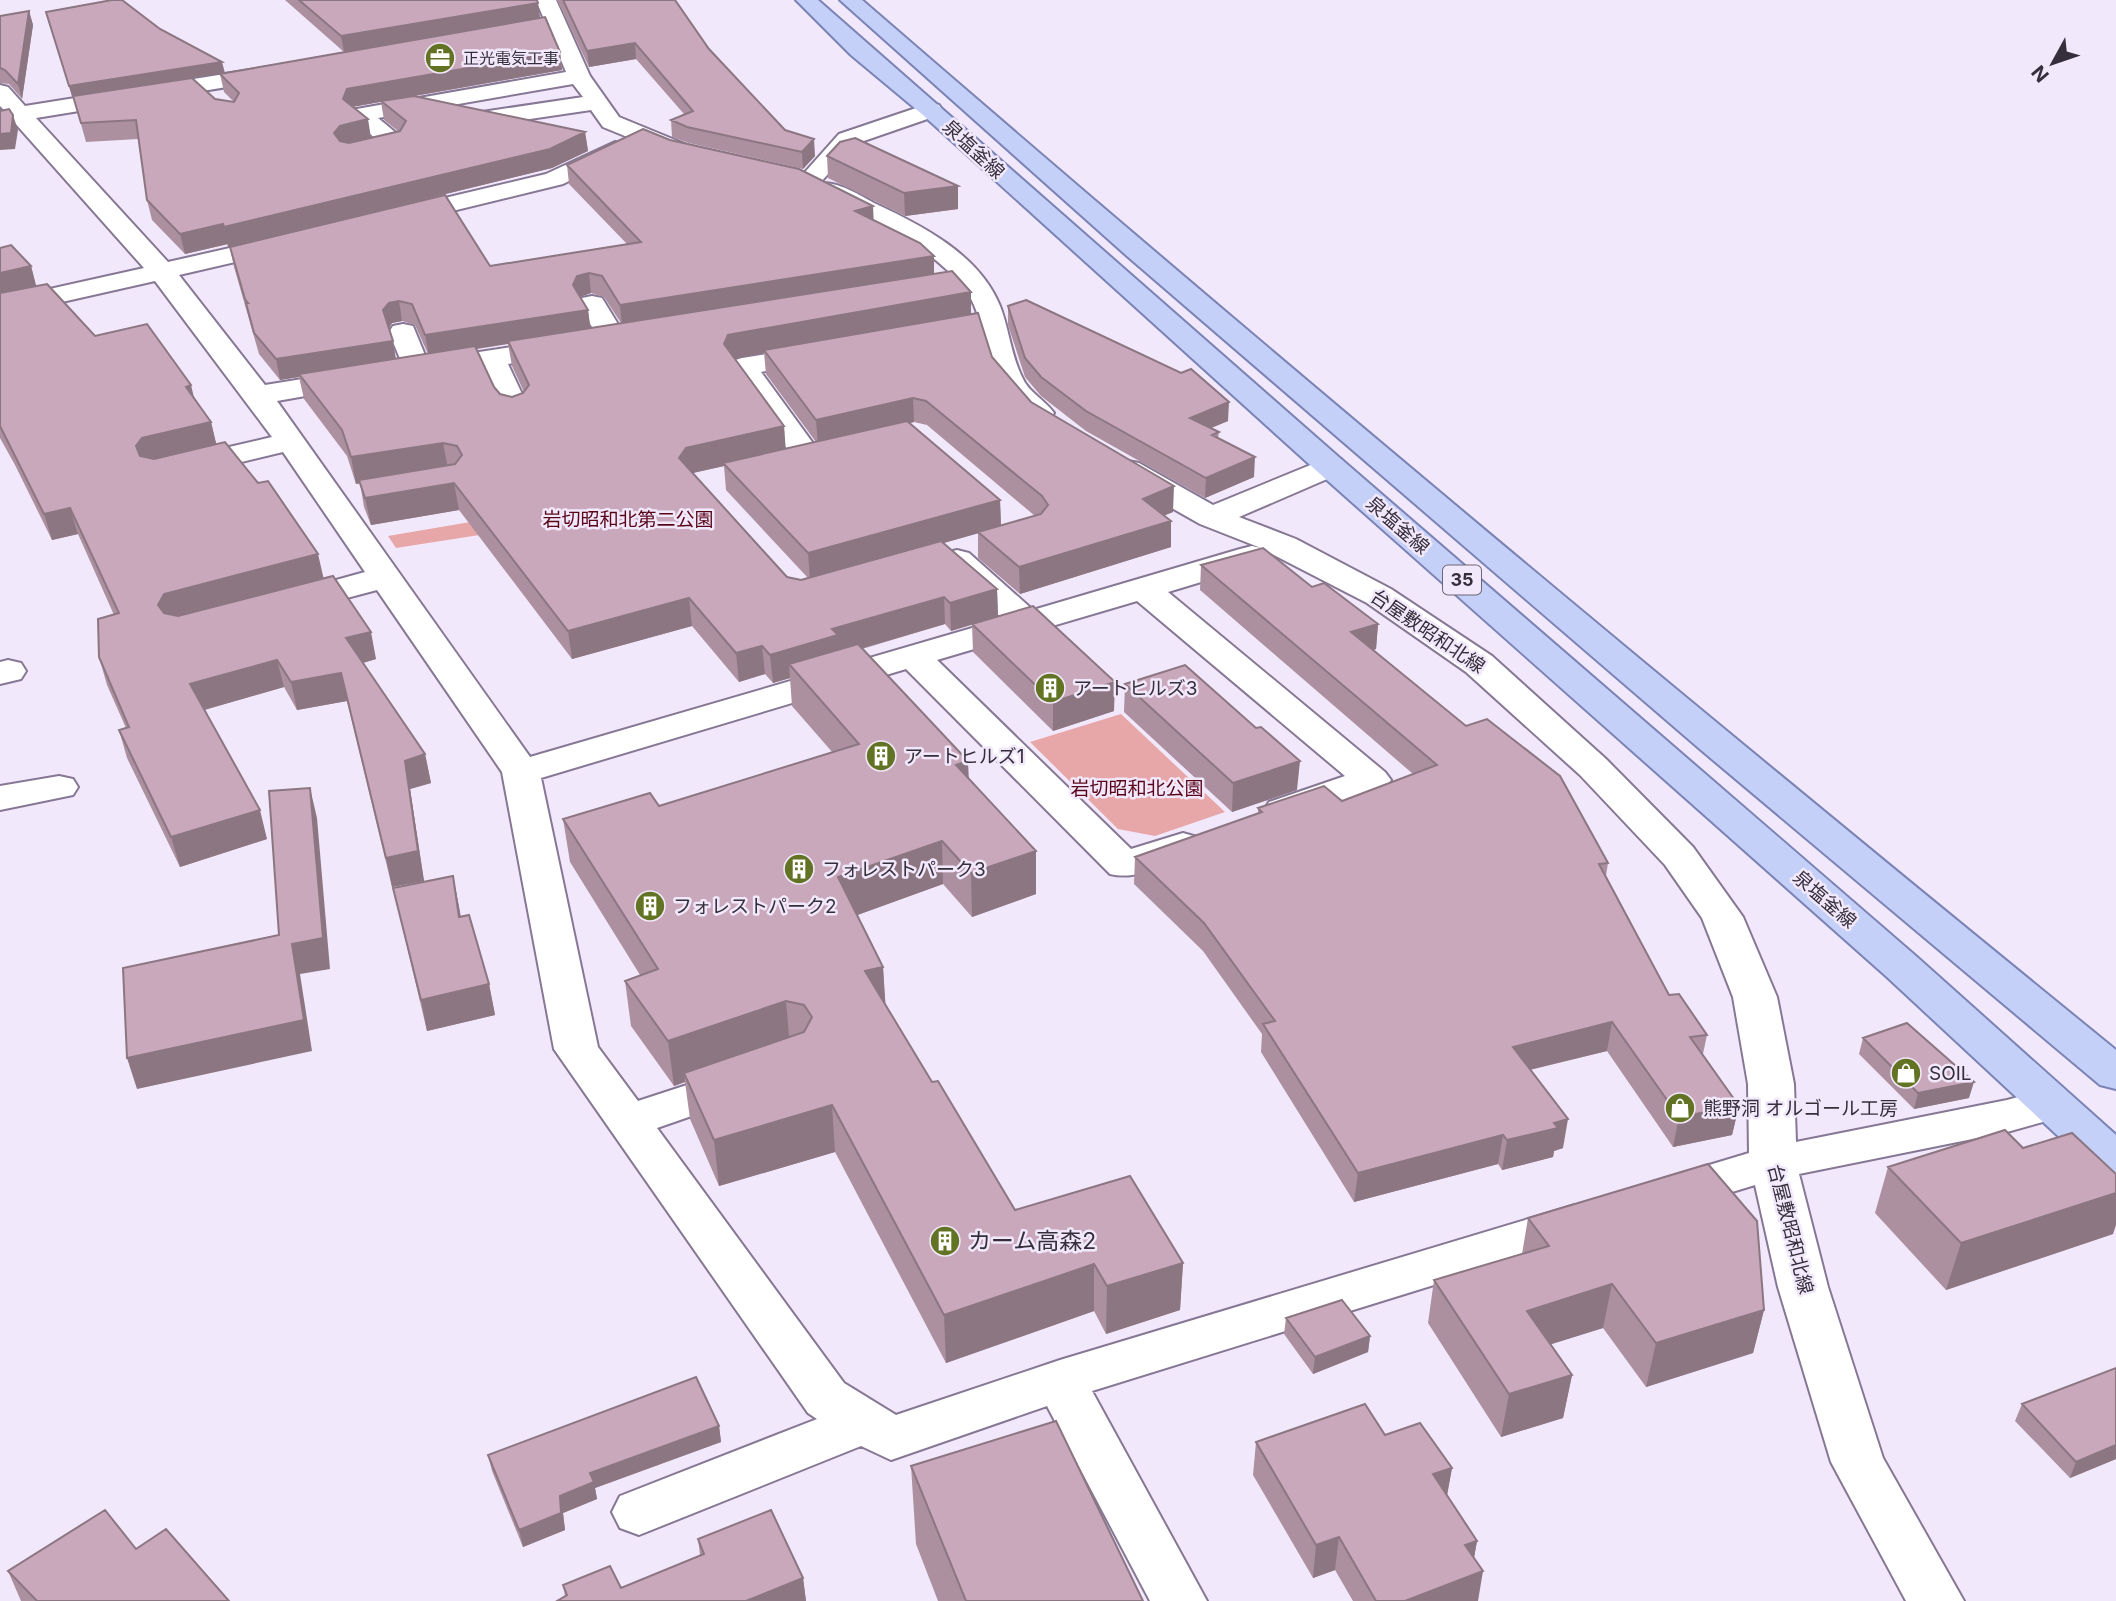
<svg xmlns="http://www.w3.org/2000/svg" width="2116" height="1601" font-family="Inter,'Noto Sans JP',sans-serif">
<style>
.green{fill:#e7a6a7}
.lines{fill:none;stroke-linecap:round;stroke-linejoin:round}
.minor-casing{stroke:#867894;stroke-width:4}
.primary-casing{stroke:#7a83b4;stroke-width:4}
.minor{fill:#fff;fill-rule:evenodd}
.primary{fill:#c5d0f9;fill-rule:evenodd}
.wall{fill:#ac90a0;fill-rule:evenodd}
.shaded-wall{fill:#8c7682}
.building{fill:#c8a8ba;stroke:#8c7682;stroke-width:2}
.labels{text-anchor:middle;stroke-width:5;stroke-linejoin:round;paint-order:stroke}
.far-poi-label{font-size:16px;fill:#352f3b;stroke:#f2e8fb;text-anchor:start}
.shield{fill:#f2e8fb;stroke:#6e6675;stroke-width:2}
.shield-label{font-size:18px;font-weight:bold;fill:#352f3b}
.street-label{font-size:19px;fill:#352f3b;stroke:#f2e8fb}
.park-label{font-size:19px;fill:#590517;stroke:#f2e8fb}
.poi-label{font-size:19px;fill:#352f3b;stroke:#f2e8fb;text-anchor:start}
.near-poi-label{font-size:23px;fill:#352f3b;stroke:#f2e8fb;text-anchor:start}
</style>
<rect width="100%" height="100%" fill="#f2e8fb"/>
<path class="green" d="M677,487L590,518L396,548L388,536Z
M1121,714L1225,812L1155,836L1118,829L1030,742Z"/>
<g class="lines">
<g class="minor-casing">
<path id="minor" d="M536,0H556L590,76L619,117L692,147L696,152L692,157H676L603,127L591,110L482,126L474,124L471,119L474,114L482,112L583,97L573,84L378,118L407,142L403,147L355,158L347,156L343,151L347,146L376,139L348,115L351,110L566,72Z
M275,66L283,68L286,73L283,78L36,118L168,262L283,236L292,239L296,244L292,249L179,275L265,385L352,371L362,374L366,380L362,386L277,401L530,757L1003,619L945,567L941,560L945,553L957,550L969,553L1033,610L1240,549L1252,546L1261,548L1200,524L1117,477L1113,470L1117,463L1128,461L1139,463L1213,505L1330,457L1341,459L1345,466L1341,473L1239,517L1296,539L1391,589L1492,656L1606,759L1693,847L1743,917L1777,997L1794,1084L1796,1142L2007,1100L2052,1088L2068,1093L2075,1104L2068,1115L2007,1132L1799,1174L1828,1287L1883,1458L1964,1601H1906L1831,1462L1778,1287L1755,1185L1670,1211L1653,1206L1646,1194L1653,1182L1749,1153L1748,1084L1733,997L1702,918L1665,865L1580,775L1466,672L1367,603L1264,550L1268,556L1264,563L1168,592L1385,772L1391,780L1385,788L1297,818L1283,822L1269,818L1264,810L1269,802L1345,776L1137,601L937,660L1131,849L1183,833L1197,837L1203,845L1197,853C1170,863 1138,881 1110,874L906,669L541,778L598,1047L638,1101L736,1069L752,1073L759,1084L752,1095L657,1128L844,1383L896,1415L1060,1360L1575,1205L1592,1210L1599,1223L1592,1236L1092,1391L1207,1601H1150L1047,1406L891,1460L861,1446L639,1535L620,1528L612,1512L620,1496L817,1419L808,1413L554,1049L502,772L377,590L290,613L278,610L273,603L278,596L365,572L283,452L184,476L173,474L169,467L173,460L272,437L155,281L0,316V300L144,268L14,122L0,124V110H4L0,106V85L8,87L25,106Z
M931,103L939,105L942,110L939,115L855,144L819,184C836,180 859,195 874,203C921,225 979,254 1000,306C1009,329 1011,355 1022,377C1028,392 1045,400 1054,413L1049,419C1034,423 1028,419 1017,408C975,368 992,322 963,287C926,242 868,218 817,195L814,190L817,186L801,185L798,180L839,134Z
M615,142L623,144L627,149L623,154L563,184L399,224L390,221L386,216L390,211L546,174Z
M592,296L602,298L627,339L623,345L613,347L603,345L578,304L582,298Z
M403,324L413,326L427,360L563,339L573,341L577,347L573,353L508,364L530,411L525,417L515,420L505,417L500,411L481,368L417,379L407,376L389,332L393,326Z
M816,346L826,348L830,354L826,360L761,372L823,457L819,463L808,466L797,463L728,367L732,361L742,358Z
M8,660L21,663L26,671L21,679L0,684V662Z
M59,776L73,779L78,787L73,795L0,810V786Z"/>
</g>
<g class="primary-casing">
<path id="primary" d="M796,0H818L1341,459L1917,957L2116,1135V1179L2099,1174L1887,977L1319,473L923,115L851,55Z
M840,0H862C1274,357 1693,706 2116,1050V1089L2100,1085L1701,750L1127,256Z"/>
</g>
<use href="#minor" class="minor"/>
<use href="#primary" class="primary"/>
</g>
<path class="wall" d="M285,0H537L540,18L560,52L562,70L415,96L585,132L588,151L552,168L271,237L490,266L627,244L569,184L567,165L873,220L934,274L971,292V314L992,357L1031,402L1173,512L1164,515L1171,521V547L1020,594L978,558V533L944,543L997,589L998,616L1114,711L1053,731L973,652L972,624L951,631L945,624L862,649L969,779L1036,851V894L972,917L943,884L857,915L883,967L885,1005L932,1082L1015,1210L1183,1263L1180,1310L1106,1334L1094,1311L946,1363L835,1152L719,1186L690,1119L685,1082L674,1086L631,1026L625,981L640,975L570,862L563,819L659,806L833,753L792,706L790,678L773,683L765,674L739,682L692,626L572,659L459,510L371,525L364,507L360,483L356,484L347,456L304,399L299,377L280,380L259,354L234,267L230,247H228V244L185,254L152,220L147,200L138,139L86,142L73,96H72L49,22L192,78L215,99L234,102L224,92L220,74L344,52ZM381,102L384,120L398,131L371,138L353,107ZM591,293L604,297L621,323L590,328L588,310L580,297ZM402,321L415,325L428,354L396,359L393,341L389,328L392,323ZM508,344L512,366L524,392L512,397L500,394L494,387L477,349ZM764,353L766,374L816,442L785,449L784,426L734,359ZM914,422L927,425L1035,516L1001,525L1000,500L910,423ZM724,466L726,490L808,578L801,580L787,577L693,473Z
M557,0H675L709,49L785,130L815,156L803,169L689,143L672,137L671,120L684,114L636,59L589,67Z
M29,11L33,25L22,99L9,84L0,83V16Z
M827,156L958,209L905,216L828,178Z
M0,248L31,266L36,286L95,336L194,397L211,422L216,444L323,578L376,659L363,663L425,754L431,783L410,789L424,881L392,887L347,701L297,710L284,687L204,710L267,839L180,867L127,758L119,730L126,728L107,685L99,657L114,615L78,534L52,540L15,465L0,438Z
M1008,306L1228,421L1211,428L1219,432L1218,438L1254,477L1205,498L1086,431L1041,396L1025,377L1008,325Z
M1201,565L1312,587L1378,624L1376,649L1373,650L1608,863L1606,876L1669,995L1707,1035L1703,1054L1739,1106L1732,1135L1673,1147L1607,1051L1530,1070L1563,1148L1554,1151L1553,1157L1502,1170L1498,1164L1354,1202L1261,1052L1262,1034L1203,951L1134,884L1135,857L1258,813V808L1342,801L1413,774L1200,590Z
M1125,684L1256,728L1297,790L1232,812L1124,712Z
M453,876L461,917L489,984L495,1015L427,1031L393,888Z
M1863,1038L1969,1098L1914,1109L1859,1054Z
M2023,1148L2113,1234L1946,1290L1875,1213L1888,1167Z
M1528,1218L1764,1310L1753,1353L1646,1387L1603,1328L1551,1344L1572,1375L1563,1418L1501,1437L1428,1323L1434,1280L1522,1254Z
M1286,1318L1370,1336L1368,1352L1313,1374L1284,1334Z
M2116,1368V1459L2070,1478L2015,1421L2022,1404Z
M719,1426L721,1442L595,1488L597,1499L563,1513L565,1530L523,1547L492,1471L488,1455Z
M1385,1435L1452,1468L1447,1496L1477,1541L1474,1558L1478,1601H1353L1335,1570L1313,1578L1253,1475L1256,1442Z
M911,1466L1143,1601H938L916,1544Z
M698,1539L803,1578L806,1601H557L565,1596L563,1585L621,1588L700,1555Z
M136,1549L229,1601H21L8,1571Z"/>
<path class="shaded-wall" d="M538,3L540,18L344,52L341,36Z
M29,11L33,25L22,99L18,84Z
M635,43L636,59L589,67L587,51Z
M560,52L562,70L351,107L343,99L347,89Z
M222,62L225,73L72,96L69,86Z
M13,115L18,130L15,149L0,150V134Z
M368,119L371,138L343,144L334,133L340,126Z
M585,132L588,151L552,168L228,247L224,227Z
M814,139L815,156L803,169L802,152Z
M958,186V209L905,216L904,193Z
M873,206L874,226L855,211Z
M223,224L228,244L185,254L180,234Z
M934,256V276L622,326L620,305Z
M31,266L37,289L0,298V273Z
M589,273L591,293L580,297L573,285L577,276Z
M971,292V316L764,350V353L730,360L724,344L728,335Z
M399,301L402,321L392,323L387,331L383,310L389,303Z
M588,310L591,331L429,356L425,335Z
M393,341L396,362L299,374V377L280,380L276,359Z
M191,385L197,410L186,387Z
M913,398L914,422L818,445L816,420Z
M1229,402L1228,421L1189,437L1190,418Z
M211,422L217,447L143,472L136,446L142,438Z
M784,426L786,452L723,463L724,466L688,474L679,458L686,448Z
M443,443L448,469L356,484L351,457Z
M1255,457L1254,477L1205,498L1206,478Z
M454,483L459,510L371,525L365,498Z
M1174,486L1173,512L1142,525L1143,499Z
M1000,500L1001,527L810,580L808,553Z
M70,508L78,534L52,540L44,514Z
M1171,521V547L1020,594L1019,567Z
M318,554L324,580L171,621L158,605L164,594Z
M997,589L998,617L951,631L950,603Z
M944,597L945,624L839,655L789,664L790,678L773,683L770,655L832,629Z
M689,598L692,626L572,659L568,631Z
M1378,624L1376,649L1349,658L1351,632Z
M371,632L376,659L352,666L346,638Z
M762,646L765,674L739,682L736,653Z
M277,660L284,687L197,712L190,684Z
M341,673L347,701L297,710L291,682Z
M1115,682L1114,711L1053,731V702Z
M425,754L431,783L410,789L424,881L392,887L386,858L405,761Z
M968,761L970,804L956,765Z
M1300,761L1297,790L1232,812L1233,783Z
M310,788L317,818L330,969L300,974L312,1051L137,1089L127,1058L292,944Z
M260,810L267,839L180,867L171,837Z
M942,841L943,884L841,921L838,877Z
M1036,851V894L972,917L971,873Z
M453,876L459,907L465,948L459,917Z
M883,967L886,1012L865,971Z
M489,984L495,1015L427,1031L421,1000Z
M786,1001L790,1047L684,1073L685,1082L674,1086L668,1041Z
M1612,1022L1607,1051L1508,1075L1513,1047Z
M1974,1082L1969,1098L1914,1109L1918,1093Z
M832,1105L835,1152L719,1186L714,1140Z
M1739,1106L1732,1135L1673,1147L1679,1117Z
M1568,1119L1563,1148L1554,1151L1553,1157L1502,1170L1507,1140L1554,1123Z
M1503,1135L1498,1164L1354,1202L1358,1173Z
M2116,1193V1225L2113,1234L1946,1290L1961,1243Z
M1183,1263L1180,1310L1106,1334L1107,1286Z
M1094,1264V1311L946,1363L944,1315Z
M1612,1284L1603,1328L1520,1354L1527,1311Z
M1764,1310L1753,1353L1646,1387L1656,1343Z
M1370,1336L1368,1352L1313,1374L1315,1357Z
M1572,1375L1563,1418L1501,1437L1509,1394Z
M719,1426L721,1442L595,1488L597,1499L563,1513L565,1530L523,1547L519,1530L590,1473Z
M2116,1445V1459L2070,1478L2076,1462Z
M1452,1468L1446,1500L1433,1474Z
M1339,1537L1335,1570L1313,1578L1316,1545Z
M1477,1541L1471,1574L1465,1545Z
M1483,1571L1478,1601H1405Z
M803,1578L806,1601H746Z"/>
<path class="building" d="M112,0H122L160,29L222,62L69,86L46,12Z
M299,0H537L538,3L341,36Z
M563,0H675L709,49L785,130L814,139L802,152L687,127L671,120L693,111L635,43L587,51Z
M29,11L18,84L5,70L0,68V16Z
M545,17L560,52L347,89L343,99L368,119L340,126L334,133L340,141L349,143L400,131L406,121L381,101L414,96L585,132L550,149L224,227L223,224L180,234L147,200L136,120L81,123L73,96L192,78L215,99L234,102L239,93L220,74Z
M9,109L13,115L11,133L0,134V111Z
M643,129L670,140L799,169L873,206L855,211L920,243L934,256L620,305L602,276L589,273L577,276L573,285L588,310L425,335L412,304L399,301L389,303L383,310L393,341L276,359L254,333L246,303H248L245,299L230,247L445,195L490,266L641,242L567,165Z
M855,138L958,186L904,193L827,156L840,142Z
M11,245L31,266L0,273V248Z
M952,271L971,292L728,335L724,344L784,426L686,448L679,458L787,577L801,580L941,541L997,589L950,603L944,597L832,629L838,635L770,655L762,646L736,653L689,598L568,631L454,483L365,498L359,480L455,464L462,455L457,446L443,443L351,457L342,430L299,374L475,346L494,387L500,394L512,397L523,393L529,385L508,341Z
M47,284L95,336L147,324L191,385L186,387L211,422L142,438L136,446L140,456L154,459L225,442L258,483L268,481L318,554L164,594L158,605L164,613L178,616L333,576L371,632L346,638L425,754L405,761L418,851L386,858L341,673L291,682L277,660L190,684L260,810L171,837L119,730L129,727L99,657L98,619L119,613L70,508L44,514L0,426V293Z
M1026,300L1181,373L1191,369L1229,402L1190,418L1219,432L1212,435L1255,457L1206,478L1086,411L1041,377L1025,358L1008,306Z
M978,313L992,357L1031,402L1174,486L1143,499L1171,521L1019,567L978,532L1041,514L1048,505L1042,496L926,401L913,398L816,420L764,350Z
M907,421L1000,500L808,553L723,463Z
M1263,548L1312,587L1324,583L1378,624L1351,632L1466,726L1487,719L1560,776L1608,863L1599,864L1669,995L1679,994L1707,1035L1690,1037L1739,1106L1679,1117L1612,1022L1513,1047L1568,1119L1554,1123L1558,1128L1507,1140L1503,1135L1358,1173L1263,1024L1275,1021L1204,923L1135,857L1262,812L1258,808L1324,786L1342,801L1437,765L1201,565Z
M1033,606L1115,682L1053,702L972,624Z
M858,644L968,761L956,765L1036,851L971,873L942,841L838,877L883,967L865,971L932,1082L938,1081L1015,1210L1130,1176L1183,1263L1107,1286L1094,1264L944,1315L832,1105L714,1140L684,1073L804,1032L812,1017L804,1005L786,1001L668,1041L625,981L658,969L563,819L650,793L659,806L859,744L789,664Z
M1185,665L1256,728L1261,727L1300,761L1233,783L1125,684Z
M310,788L323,938L292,944L304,1020L127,1058L123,968L279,935L269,791Z
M453,876L459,917L469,915L489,984L421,1000L393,888Z
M1907,1023L1974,1082L1918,1093L1863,1038Z
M2005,1130L2023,1148L2072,1133L2116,1174V1193L1961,1243L1888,1167Z
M1708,1164L1757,1221L1764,1310L1656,1343L1612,1284L1527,1311L1572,1375L1509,1394L1434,1280L1549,1246L1528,1218Z
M1342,1300L1370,1336L1315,1357L1286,1318Z
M2116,1368V1445L2076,1462L2022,1404Z
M696,1377L719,1426L590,1473L594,1482L560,1496L561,1513L519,1530L488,1455Z
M1365,1404L1385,1435L1420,1423L1452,1468L1433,1474L1477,1541L1465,1545L1483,1571L1405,1601H1376L1339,1537L1316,1545L1256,1442Z
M1056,1421L1143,1601H966L911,1466Z
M105,1510L136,1549L166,1529L229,1601H37L8,1571Z
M771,1510L803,1578L746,1601H557L567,1595L563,1585L610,1566L621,1588L704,1554L698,1539Z"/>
<defs>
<g id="office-disc" transform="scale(1.575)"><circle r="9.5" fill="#627423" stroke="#f2e8fb"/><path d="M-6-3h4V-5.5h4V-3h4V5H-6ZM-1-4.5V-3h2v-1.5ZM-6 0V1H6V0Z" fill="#fff"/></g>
<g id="building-disc" transform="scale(1.575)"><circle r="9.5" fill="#627423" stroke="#f2e8fb"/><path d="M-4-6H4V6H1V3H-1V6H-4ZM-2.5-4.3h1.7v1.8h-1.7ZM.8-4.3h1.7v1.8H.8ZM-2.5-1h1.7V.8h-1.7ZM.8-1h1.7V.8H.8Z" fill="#fff"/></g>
<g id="shop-disc" transform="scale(1.575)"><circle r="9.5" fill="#627423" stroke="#f2e8fb"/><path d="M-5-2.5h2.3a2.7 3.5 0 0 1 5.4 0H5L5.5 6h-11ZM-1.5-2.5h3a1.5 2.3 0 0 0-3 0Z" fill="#fff"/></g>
</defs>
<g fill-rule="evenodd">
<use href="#office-disc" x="440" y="58"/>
<use href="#building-disc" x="1050" y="688"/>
<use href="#building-disc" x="881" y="756"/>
<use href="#building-disc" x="799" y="869"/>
<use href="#building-disc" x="650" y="906"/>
<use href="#shop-disc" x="1906" y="1073"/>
<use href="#shop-disc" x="1680" y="1108"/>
<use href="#building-disc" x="945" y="1241"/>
</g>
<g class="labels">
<g class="far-poi-label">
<text x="463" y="64">正光電気工事</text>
</g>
<rect class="shield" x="1443" y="565.5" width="38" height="29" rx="5"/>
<g class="shield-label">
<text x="1462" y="586">35</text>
</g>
<g class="street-label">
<text transform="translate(974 149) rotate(43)" y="7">泉塩釜線</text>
<text transform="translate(1398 525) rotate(41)" y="7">泉塩釜線</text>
<text transform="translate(1428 631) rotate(34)" y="7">台屋敷昭和北線</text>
<text transform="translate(1825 899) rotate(41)" y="7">泉塩釜線</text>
<text transform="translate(1791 1229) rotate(76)" y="7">台屋敷昭和北線</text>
</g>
<g class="park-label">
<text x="628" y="526">岩切昭和北第二公園</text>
<text x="1137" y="795">岩切昭和北公園</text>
</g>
<g class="poi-label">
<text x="1073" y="695">アートヒルズ3</text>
<text x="904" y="763">アートヒルズ1</text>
<text x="822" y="876">フォレストパーク3</text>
<text x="673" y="913">フォレストパーク2</text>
<text x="1929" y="1080">SOIL</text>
<text x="1703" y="1115">熊野洞 オルゴール工房</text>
</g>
<g class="near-poi-label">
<text x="968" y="1249">カーム高森2</text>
</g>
</g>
<g transform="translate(2053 63) rotate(230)" stroke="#f2e8fb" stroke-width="5" paint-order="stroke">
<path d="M0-5L12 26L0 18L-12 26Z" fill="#352f3b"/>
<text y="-10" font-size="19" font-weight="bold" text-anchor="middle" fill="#352f3b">N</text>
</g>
</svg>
